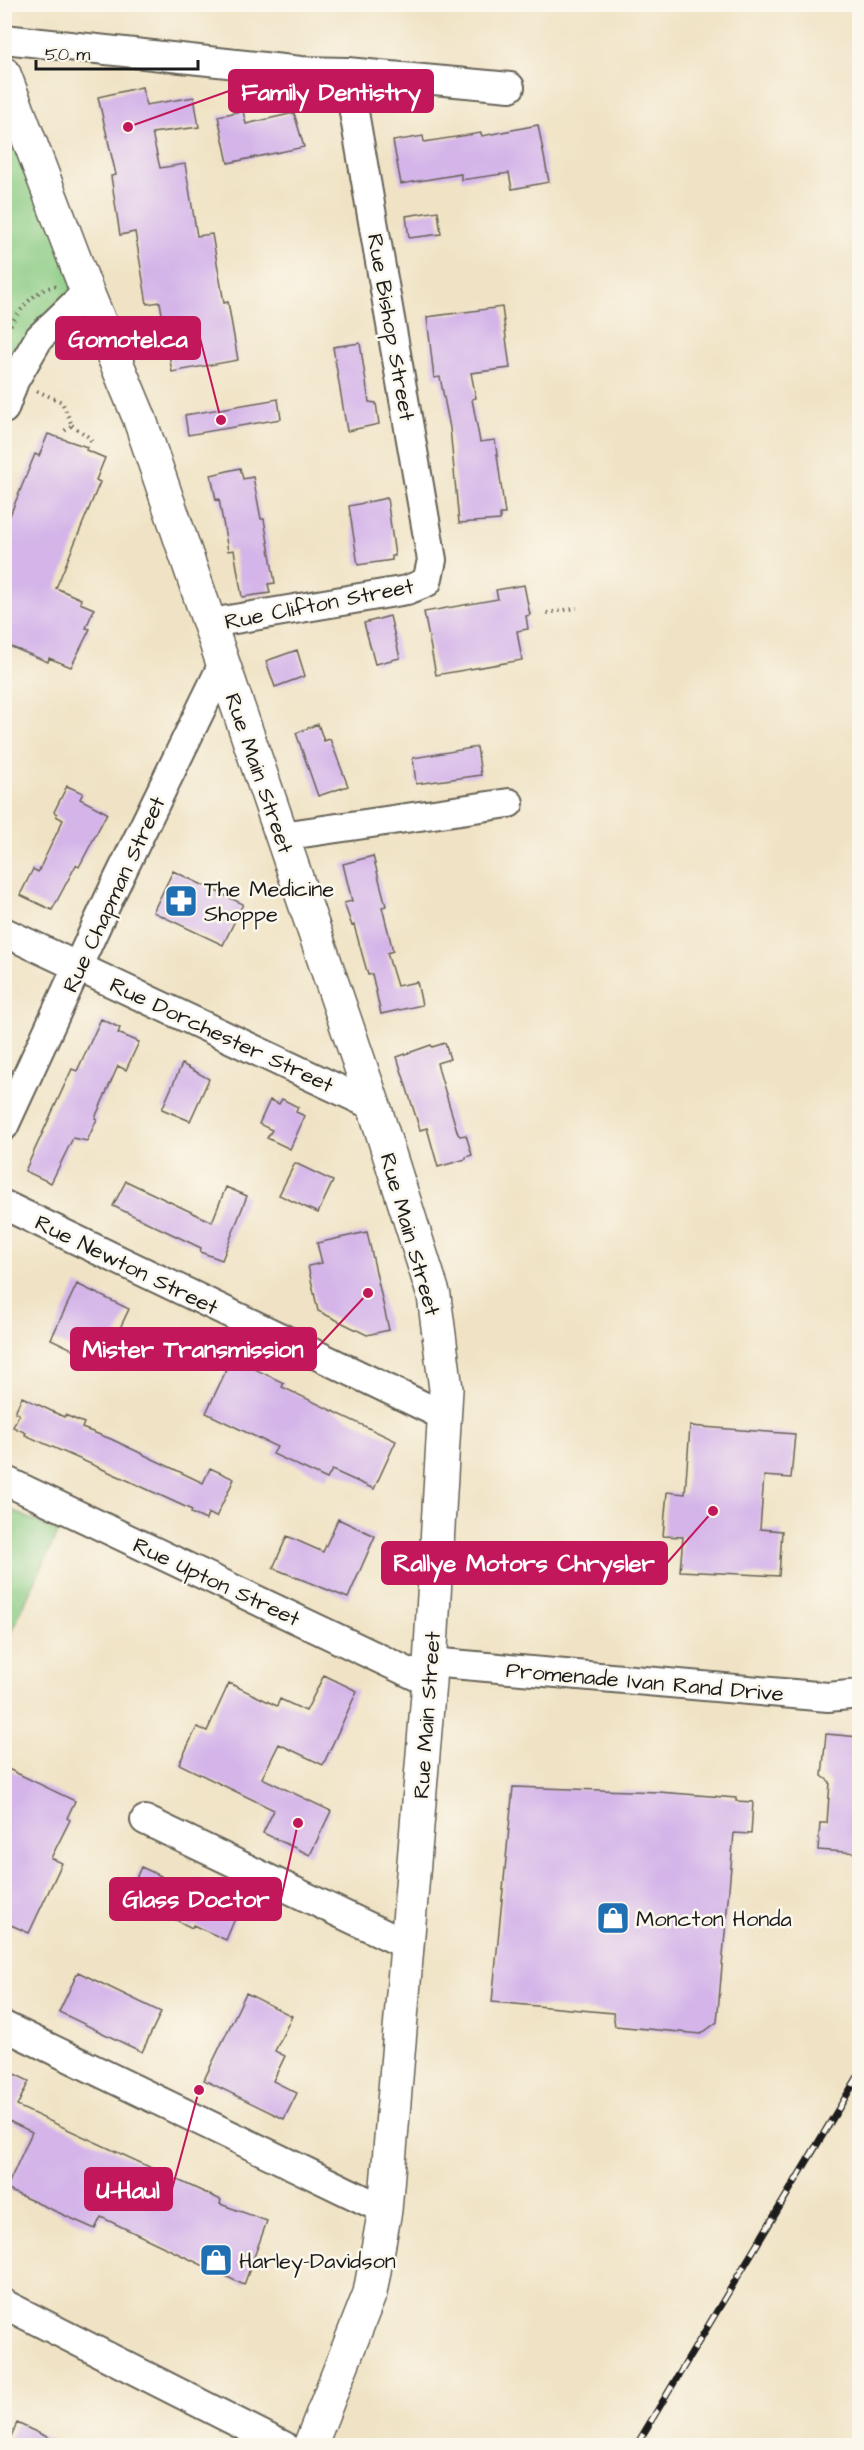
<svg xmlns="http://www.w3.org/2000/svg" width="864" height="2450" font-family="'Architects Daughter',sans-serif">
<style>
.green{fill:#8acb83;stroke:#537450;stroke-width:1.5}
.building{fill:#d4b4e9}
.lines{fill:none;stroke-linecap:round;stroke-linejoin:round}
.minor-casing{stroke:#666257;stroke-width:32}
.major-casing{stroke:#666257;stroke-width:36}
.path{stroke:#666257;stroke-width:4;stroke-dasharray:1.5 4.5;stroke-linecap:butt}
.minor{stroke:#fff;stroke-width:28}
.major{stroke:#fff;stroke-width:33}
.rail-casing{stroke:#1c1c1c;stroke-width:7}
.rail{stroke:#fbf7ec;stroke-width:4.5;stroke-dasharray:14;stroke-linecap:butt}
.labels{text-anchor:middle;stroke-width:5;stroke-linejoin:round;paint-order:stroke}
.street-label{font-size:22px;fill:#1c1c1c;stroke:#fbf7ec}
.poi-label{font-size:22px;fill:#1c1c1c;stroke:#fbf7ec;text-anchor:start}
.leader{fill:none;stroke:#c2185b;stroke-width:2}
.callout-dot{fill:#c2185b;stroke:#fbf7ec;stroke-width:2}
.callout{fill:#c2185b;stroke:#c2185b;stroke-width:2}
.callout-label{font-size:24px;text-anchor:middle;font-weight:bold;fill:#fff}
</style>
<rect width="100%" height="100%" fill="#fbf7ec"/>
<filter id="ink" filterUnits="userSpaceOnUse"><feTurbulence type="fractalNoise" baseFrequency=".0167" numOctaves="2"/><feDisplacementMap in="SourceGraphic" scale="12" xChannelSelector="R" yChannelSelector="G"/><feConvolveMatrix kernelMatrix="1 2 1 2 8 2 1 2 1" color-interpolation-filters="sRGB"/></filter>
<filter id="wash" filterUnits="userSpaceOnUse"><feTurbulence type="fractalNoise" baseFrequency=".008" numOctaves="4" result="noise"/><feDisplacementMap in="SourceGraphic" scale="24" xChannelSelector="R" yChannelSelector="G"/><feGaussianBlur stdDeviation="1.35" result="paint"/><feColorMatrix in="noise" values="0 0 0 0 0 0 0 0 0 0 0 0 0 0 0 0 0 1.4 0 .05"/><feComposite in="paint" operator="in"/></filter>
<g filter="url(#wash)">
<rect width="100%" height="100%" fill="#f0e3c5"/>
<path class="green" d="M5,74L87,292L5,409Z
M5,1507L58,1532L5,1645Z"/>
<g id="blocks">
<path class="building" d="M142,87L146,105L194,97L199,127L152,133L160,168L185,164L197,236L212,234L224,303L228,302L238,360L172,372L160,302L147,304L135,232L120,235L111,176L116,175L98,97Z
M243,111L246,124L294,113L304,147L228,163L218,116Z
M538,125L549,182L512,189L509,173L461,180V174L401,184L393,141L423,136L424,142L481,133L482,136Z
M438,211L441,234L409,238L406,216Z
M502,307L510,368L471,373L476,398L472,399L480,442L495,440L505,514H500V520L459,523L450,428L440,377L434,378L427,317Z
M360,343L369,402L376,403L379,424L347,431L333,347Z
M278,399L281,419L188,435L185,415Z
M48,434L87,447L86,450L105,458L96,480L100,482L56,588L81,599L80,603L94,609L86,628L90,629L71,667L49,658L48,662L4,644V530L35,454L39,456Z
M240,468L243,479L253,477L261,519H264L275,583L268,584L270,593L242,597L234,550L228,551L219,499L216,500L211,475Z
M387,498L395,556H392V560L358,565L349,506Z
M524,585L530,615L526,616L528,629L517,631L522,660L436,675L424,612L498,599L496,590Z
M390,616L400,658L375,664L364,623Z
M297,650L305,676L275,687L266,661Z
M318,724L324,741L330,739L348,786L318,796L296,733Z
M477,747L481,775L416,784L413,758Z
M67,786L83,793L80,799L107,813L79,867L76,865L52,910L20,895L33,869L38,872L63,820L56,816L57,814L54,812Z
M373,856L386,906L382,907L393,951L387,953L397,986L417,982L422,1005L381,1014L372,974L368,975L354,925L352,926L344,903L352,901L343,864Z
M173,871L243,904L223,945L153,912Z
M101,1019L120,1028L118,1033L139,1042L126,1070L118,1066L95,1118L97,1119L87,1141L73,1138L51,1183L25,1171L72,1069L77,1071Z
M445,1043L450,1059L437,1063L439,1071L458,1134L460,1136L466,1135L472,1155L466,1157V1159L438,1167L427,1128L420,1130L397,1057L431,1045L432,1047Z
M182,1064L209,1079L190,1121L162,1109Z
M282,1099L298,1107L296,1112L305,1116L290,1149L267,1138L272,1130L259,1124L270,1100L279,1104Z
M295,1163L333,1181L318,1213L279,1195Z
M126,1181L212,1222L226,1187L247,1196L222,1260L200,1252L201,1248L113,1206Z
M367,1232L389,1330L367,1335L318,1311L308,1266L322,1263L317,1243Z
M77,1284L129,1309L103,1364L51,1339Z
M232,1358L284,1383L282,1387L396,1441L374,1489L332,1470L327,1479L273,1454L277,1447L206,1413Z
M22,1397L64,1417L65,1415L84,1423L82,1428L111,1439L203,1483L210,1468L234,1479L216,1517L208,1513L206,1520L191,1513L192,1510L127,1480L25,1435L26,1433L13,1427L19,1414L15,1412Z
M690,1426L795,1434L791,1478L764,1476L760,1529L782,1531L779,1576L680,1571L683,1537L663,1536L667,1492L685,1494Z
M338,1519L375,1536L348,1598L273,1568L287,1536L323,1552Z
M324,1675L357,1691L323,1765L279,1744L262,1778L331,1811L310,1855L263,1833L274,1810L179,1764L197,1727L207,1731L229,1683L277,1706L280,1699L306,1711Z
M826,1734L860,1737L858,1853L818,1850L820,1823H827L830,1782L822,1776Z
M4,1767L75,1801L67,1818L70,1820L51,1858L62,1863L29,1933L4,1922Z
M513,1787L659,1792L736,1798V1801L753,1802L751,1834L734,1833L717,2022L701,2034L615,2026L613,2013L492,2002Z
M141,1867L161,1876L160,1879L214,1907L215,1904L237,1914L226,1940L193,1925L192,1928L128,1896Z
M78,1972L161,2012L142,2052L59,2012Z
M246,1993L292,2016L275,2051L285,2056L273,2081L297,2093L284,2119L204,2080Z
M4,2069L29,2081L17,2106L221,2200L220,2204L267,2221L244,2285L101,2217L95,2229L6,2189L32,2132L9,2121L4,2131Z
M17,2423L64,2445H7Z"/>
</g>
</g>
<g filter="url(#ink)">
<use href="#blocks" fill-opacity="0" stroke="#666257" stroke-width="1.5"/>
<g class="lines">
<g class="minor-casing">
<path id="minor" d="M4,39L301,71L347,72L510,87
M4,409L14,381L39,338L87,292
M211,623L407,590L427,582L432,560L347,72
M282,836L509,803
M4,932L374,1106
M4,1126L110,896L223,664
M4,1205L444,1416
M4,1480L429,1682
M430,1662L828,1697L860,1694
M145,1820L409,1946
M4,2026L385,2210
M4,2304L284,2446"/>
</g>
<g class="major-casing">
<path id="major" d="M4,74L87,292L139,417L374,1106L434,1296L446,1389L429,1682L385,2210L370,2293L310,2446"/>
</g>
<path class="path" d="M4,335C17,315 31,290 56,286
M37,391L62,402L72,425L63,432
M72,425L90,438L92,444
M547,613L577,608"/>
<use href="#minor" class="minor"/>
<use href="#major" class="major"/>
<g class="rail-casing">
<path id="rail" d="M636,2446L860,2073"/>
</g>
<use href="#rail" class="rail"/>
</g>
</g>
<defs>
<g id="pharmacy-square" transform="scale(1.725)"><rect x="-9" y="-9" width="18" height="18" rx="4" fill="#1f6fb2" stroke="#fbf7ec"/><path d="M-2-6h4v4h4v4h-4v4h-4v-4h-4v-4h4Z" fill="#fff"/></g>
<g id="shop-square" transform="scale(1.725)"><rect x="-9" y="-9" width="18" height="18" rx="4" fill="#1f6fb2" stroke="#fbf7ec"/><path d="M-5-2.5h2.3a2.7 3.5 0 0 1 5.4 0H5L5.5 6h-11ZM-1.5-2.5h3a1.5 2.3 0 0 0-3 0Z" fill="#fff"/></g>
</defs>
<g fill-rule="evenodd">
<use href="#pharmacy-square" x="181" y="901"/>
<use href="#shop-square" x="613" y="1918"/>
<use href="#shop-square" x="216" y="2260"/>
</g>
<g class="labels">
<g class="street-label">
<text transform="translate(392 327) rotate(80)" y="8">Rue Bishop Street</text>
<text transform="translate(319 603) rotate(-11)" y="8">Rue Clifton Street</text>
<text transform="translate(260 773) rotate(71)" y="8">Rue Main Street</text>
<text transform="translate(113 894) rotate(-65)" y="8">Rue Chapman Street</text>
<text transform="translate(222 1034) rotate(25)" y="8">Rue Dorchester Street</text>
<text transform="translate(411 1234) rotate(74)" y="8">Rue Main Street</text>
<text transform="translate(127 1264) rotate(26)" y="8">Rue Newton Street</text>
<text transform="translate(217 1581) rotate(25)" y="8">Rue Upton Street</text>
<text transform="translate(645 1681) rotate(5)" y="8">Promenade Ivan Rand Drive</text>
<text transform="translate(426 1715) rotate(-86)" y="8">Rue Main Street</text>
</g>
<g class="poi-label">
<text x="204" y="896">The Medicine<tspan x="204" dy="25">Shoppe</tspan></text>
<text x="636" y="1926">Moncton Honda</text>
<text x="239" y="2268">Harley-Davidson</text>
</g>
</g>
<path class="leader" d="M128 127L229 91M221 420L200 338M368 1293L316 1349M713 1511L667 1563M298 1823L281 1899M199 2090L172 2189"/>
<g class="callout-dot">
<circle cx="128" cy="127" r="6"/>
<circle cx="221" cy="420" r="6"/>
<circle cx="368" cy="1293" r="6"/>
<circle cx="713" cy="1511" r="6"/>
<circle cx="298" cy="1823" r="6"/>
<circle cx="199" cy="2090" r="6"/>
</g>
<g class="callout">
<rect x="229" y="70" width="204" height="42" rx="6"/>
<rect x="56" y="317" width="144" height="42" rx="6"/>
<rect x="71" y="1328" width="245" height="42" rx="6"/>
<rect x="382" y="1542" width="285" height="42" rx="6"/>
<rect x="110" y="1878" width="171" height="42" rx="6"/>
<rect x="85" y="2168" width="87" height="42" rx="6"/>
</g>
<g class="callout-label">
<text x="331" y="100">Family Dentistry</text>
<text x="128" y="347">Gomotel.ca</text>
<text x="193" y="1357">Mister Transmission</text>
<text x="524" y="1571">Rallye Motors Chrysler</text>
<text x="196" y="1907">Glass Doctor</text>
<text x="128" y="2198">U-Haul</text>
</g>
<rect width="864" height="2450" fill="none" stroke="#fbf7ec" stroke-width="24"/>
<path d="M36 60v9h162v-9" fill="none" stroke="#1c1c1c" stroke-width="3"/>
<text x="45" y="60" font-size="18" fill="#1c1c1c" stroke="#fbf7ec" stroke-width="4.5" paint-order="stroke">50 m</text>
</svg>
